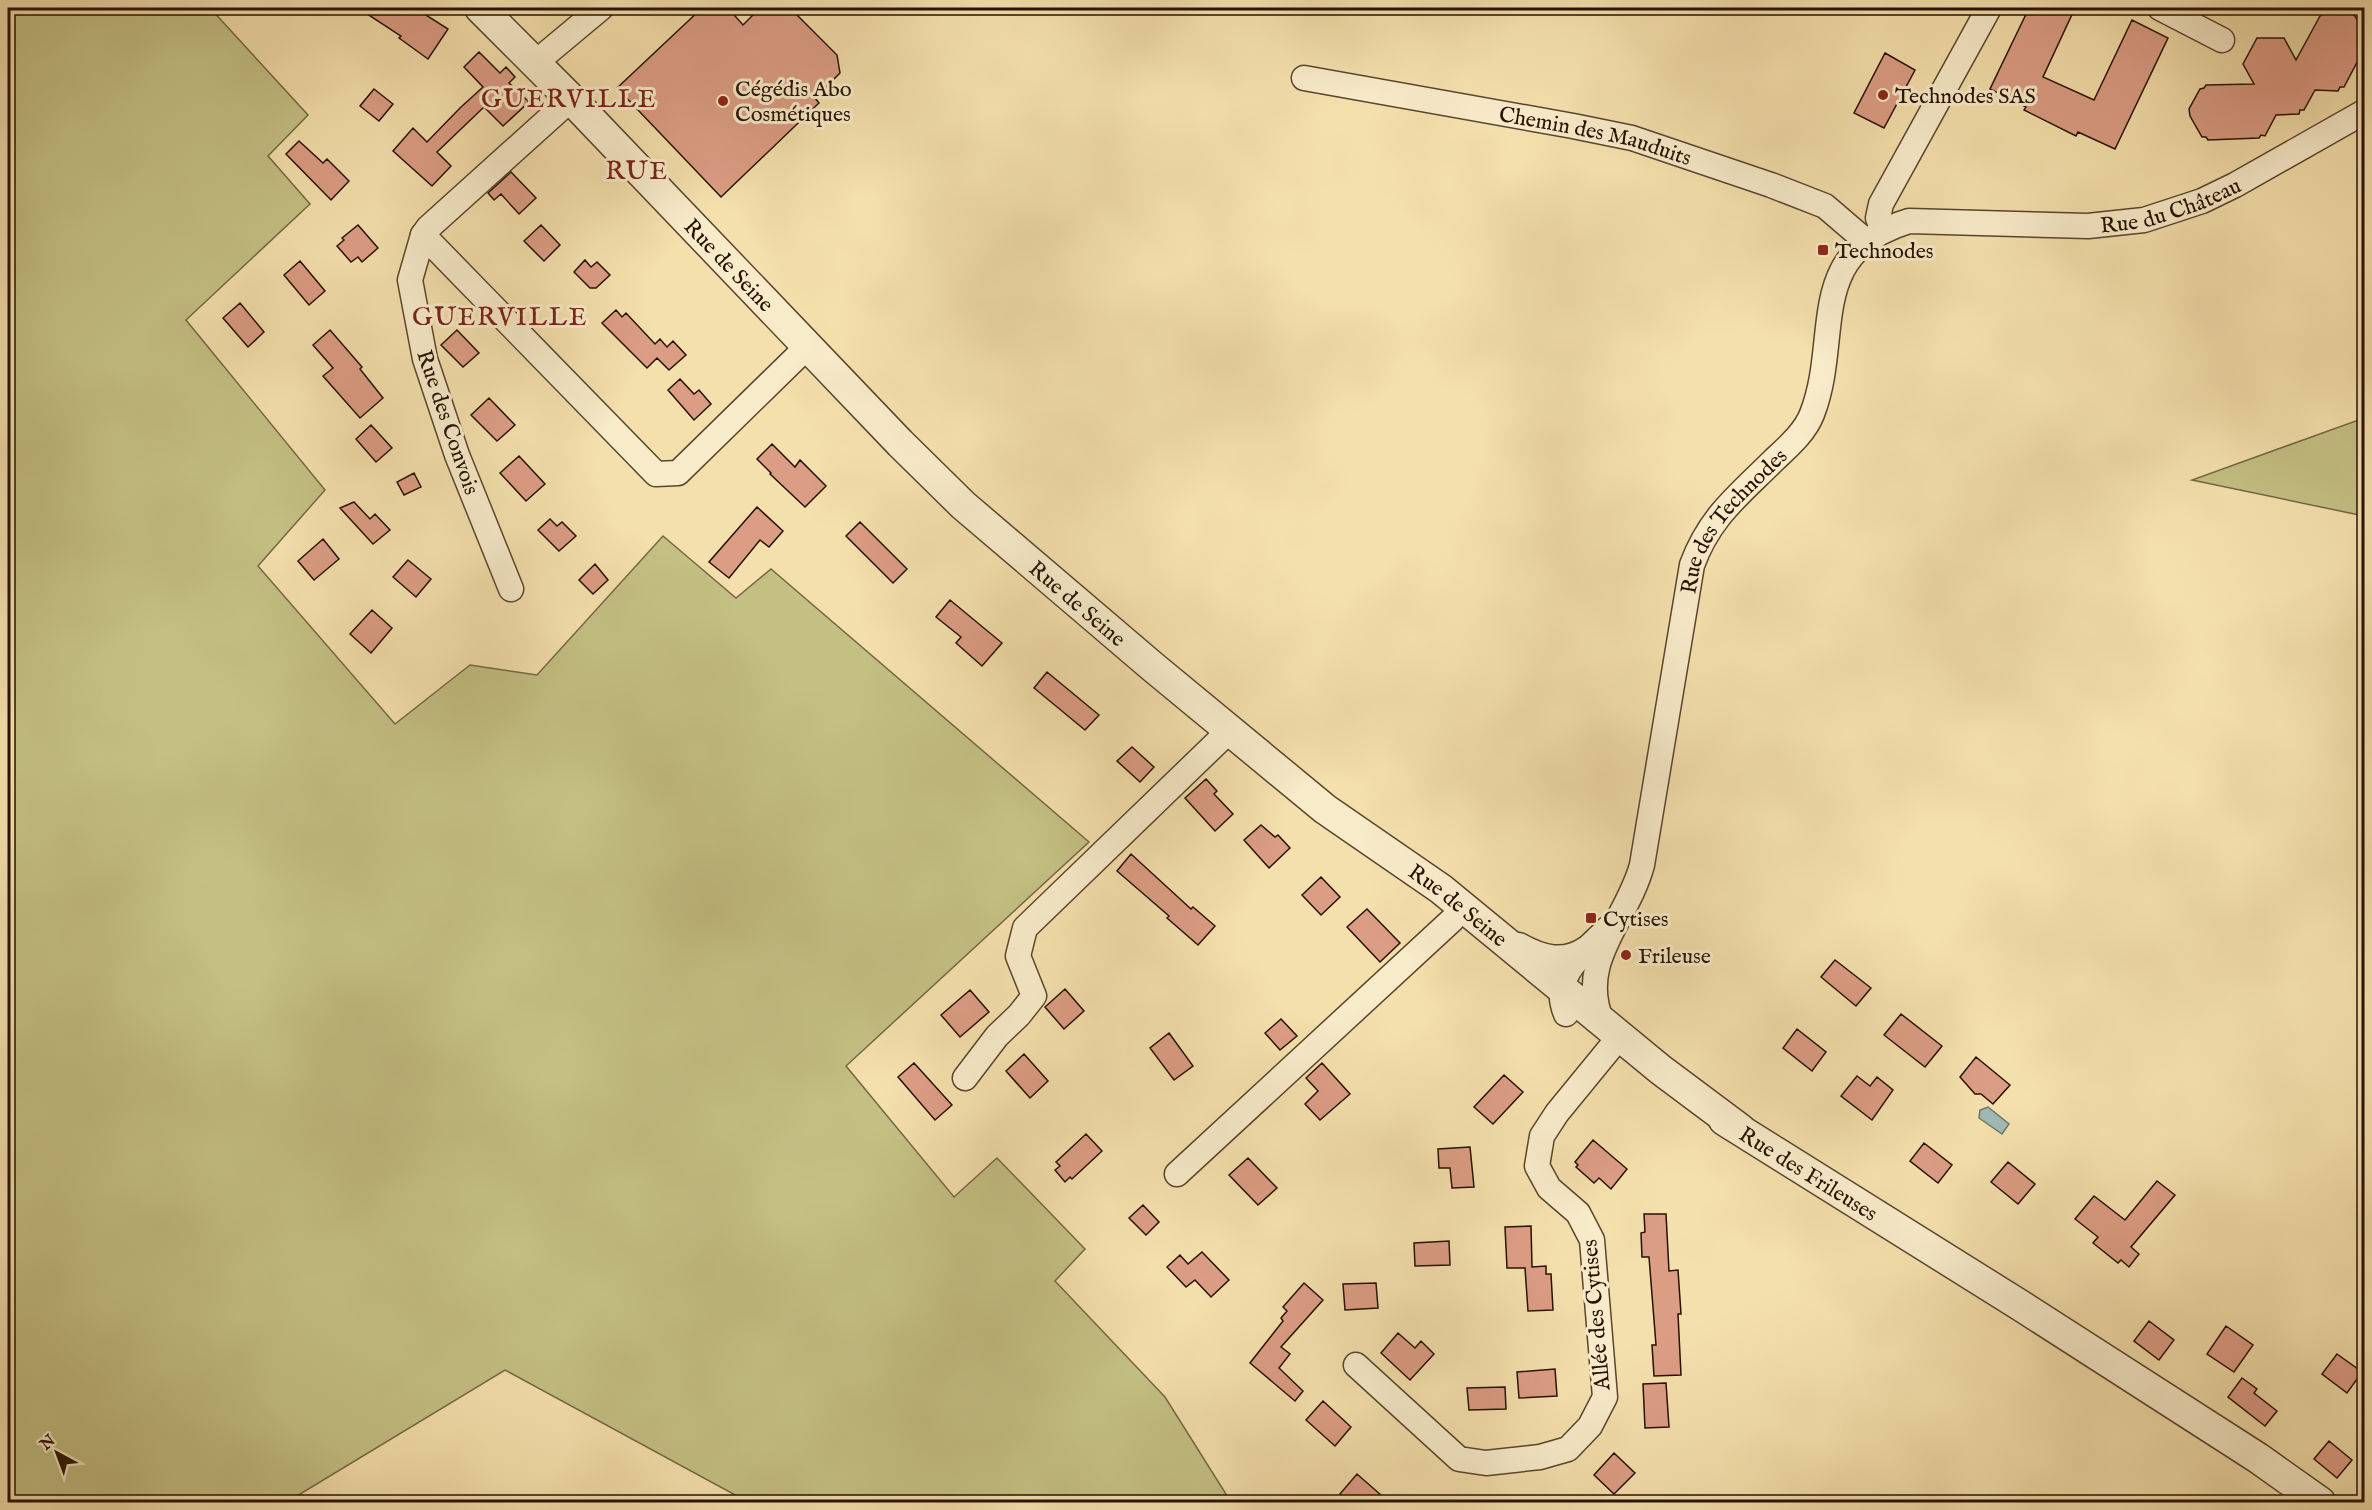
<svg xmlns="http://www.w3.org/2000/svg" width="2372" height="1510" font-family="'IM FELL English',serif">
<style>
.green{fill:#c4c084;stroke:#756843;stroke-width:1.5}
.water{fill:#a1bab5;stroke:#70766d;stroke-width:1.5}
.building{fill:#dc9d85;stroke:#261102;stroke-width:1.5}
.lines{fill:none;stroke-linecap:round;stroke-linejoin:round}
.minor-casing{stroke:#5a452d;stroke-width:27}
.tertiary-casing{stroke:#5a452d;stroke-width:33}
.minor{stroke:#f8ebca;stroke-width:24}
.tertiary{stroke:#f8ebca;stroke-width:30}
.poi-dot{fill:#8f2418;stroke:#f8ebca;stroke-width:2}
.labels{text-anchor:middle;stroke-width:6;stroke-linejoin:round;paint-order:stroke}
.poi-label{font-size:22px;fill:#261102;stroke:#f8ebca;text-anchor:start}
.street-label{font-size:22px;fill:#261102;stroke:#f8ebca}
.quarter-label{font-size:26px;letter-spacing:1.5px;fill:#7a1f14;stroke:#f8ebca}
</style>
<rect width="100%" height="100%" fill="#f4e0ad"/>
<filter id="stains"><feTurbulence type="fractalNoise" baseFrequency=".00333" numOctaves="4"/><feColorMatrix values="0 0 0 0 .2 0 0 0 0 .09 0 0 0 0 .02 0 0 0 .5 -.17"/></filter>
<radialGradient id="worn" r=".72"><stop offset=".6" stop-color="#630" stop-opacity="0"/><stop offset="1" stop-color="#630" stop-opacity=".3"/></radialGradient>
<path class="green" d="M17,8H210L308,115L268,156L310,204L186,320L325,490L258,566L395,724L470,665L537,675L663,536L736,598L771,569L1089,842L846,1066L954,1197L997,1158L1085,1249L1055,1281L1165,1397L1231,1502H748L505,1370L287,1502H8V17Z
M2364,418V516L2192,480Z"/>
<path class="water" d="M1988,1107L2009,1124L2002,1134L1979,1118L1980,1110Z"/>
<path class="building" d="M358,8H415L448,29L428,59L399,38L401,36Z
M702,8H728L743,25L760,8H790L837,55L840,73L815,98L819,103L721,197L617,88Z
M2029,8H2075L2043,77L2094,100L2132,20L2168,38L2115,149L2078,132L2076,136L2024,110L2026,107L1990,89Z
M2327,13H2350L2355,16L2364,30V49L2344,87H2340L2338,91L2315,90L2304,110H2300L2299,114L2276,115L2265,136L2261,135L2259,138L2208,140L2206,137H2202L2190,116L2189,109L2200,89L2204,88L2206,85L2254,84L2243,64L2257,38H2284L2296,60L2320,16Z
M479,52L500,73L506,67L515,77L509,83L529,102L503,126L484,107L437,152L451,166L432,186L393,151L413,128L427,142L460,108L483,87L464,67Z
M1885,53L1915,70L1884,128L1854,113Z
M374,89L393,104L379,121L360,106Z
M299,141L323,163L327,159L349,181L331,200L286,154Z
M511,172L536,198L519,214L501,194L494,200L488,193Z
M358,225L378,248L362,262L358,257L351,262L337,246L344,240L342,238Z
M541,225L560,245L544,261L524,241Z
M585,260L591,267L597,262L610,275L596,288H590L574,272Z
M300,261L325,291L309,305L284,275Z
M240,303L264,332L248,347L223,318Z
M616,310L622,317L626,313L655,344L660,339L667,347L673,341L686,355L669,370L657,358L647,368L602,323Z
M330,330L362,367L360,369L383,398L360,418L323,376L333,368L313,345Z
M457,330L479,353L463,367L441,345Z
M680,379L694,394L699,390L711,404L694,420L668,390Z
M489,398L515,425L497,441L471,415Z
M371,425L392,448L376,462L356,439Z
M772,444L795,467L800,460L826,486L805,507L770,474L771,473L757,459Z
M519,456L545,484L526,501L500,473Z
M414,473L421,487L404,495L397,482Z
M354,502L370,519L375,514L390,530L373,544L340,508Z
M757,507L783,531L769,547L760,540L729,578L709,562Z
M550,519L557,526L562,522L576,536L559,551L538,530Z
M860,522L907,569L893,583L846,536Z
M323,539L339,559L314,580L298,561Z
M408,560L431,579L416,597L393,577Z
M595,564L608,580L593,594L579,580Z
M950,600L1002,643L982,666L956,643L961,637L936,617Z
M372,610L392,628L371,653L350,634Z
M1047,672L1099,715L1085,730L1034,688Z
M1132,747L1154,767L1140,782L1117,761Z
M1206,779L1217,791L1214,794L1233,814L1215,831L1185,798Z
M1261,825L1275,837L1278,835L1290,848L1269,868L1244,840Z
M1131,854L1191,909L1193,907L1215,926L1198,945L1167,918L1169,916L1117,871Z
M1321,877L1340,897L1321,915L1302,895Z
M1367,909L1400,943L1380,962L1347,927Z
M1835,960L1871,988L1856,1006L1821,977Z
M1065,989L1084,1011L1064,1029L1045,1007Z
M970,990L989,1012L960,1037L941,1015Z
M1901,1014L1942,1046L1925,1067L1884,1035Z
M1281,1019L1297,1036L1280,1050L1265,1033Z
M1797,1029L1826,1052L1812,1071L1783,1048Z
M1169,1033L1193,1066L1174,1080L1150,1048Z
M1024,1054L1048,1081L1030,1098L1006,1071Z
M1976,1057L2010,1085L1993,1104L1981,1094H1975L1960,1077Z
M914,1063L952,1105L935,1120L898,1077Z
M1322,1063L1350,1094L1320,1120L1305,1104L1318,1091L1306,1078Z
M1504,1075L1523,1092L1493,1124L1474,1107Z
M1857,1076L1870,1086L1877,1077L1893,1090L1872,1120L1841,1096Z
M1086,1134L1102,1151L1072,1179L1070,1177L1065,1182L1055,1170L1060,1166L1056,1162Z
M1593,1140L1627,1169L1611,1189L1599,1178L1594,1183L1576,1167L1578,1165L1575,1162Z
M1924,1143L1952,1165L1938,1183L1910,1161Z
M1470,1147L1474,1187L1452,1188L1450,1168H1439L1438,1149Z
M1248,1158L1277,1188L1258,1205L1229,1175Z
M2008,1162L2035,1184L2018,1204L1991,1182Z
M2157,1181L2175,1195L2131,1247L2139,1254L2129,1267L2121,1260L2118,1263L2093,1243L2098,1237L2075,1219L2094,1196L2125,1220Z
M1143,1205L1159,1222L1146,1235L1129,1218Z
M1644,1214H1666L1669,1271L1678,1270L1681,1314H1678L1681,1375L1654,1376L1652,1345H1656L1649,1257H1642L1641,1233L1645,1232Z
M1531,1226L1532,1267L1546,1266V1274H1551L1553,1310L1528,1311L1525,1268H1507L1505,1227Z
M1449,1241L1450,1265L1415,1266L1414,1243Z
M1202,1252L1229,1280L1211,1297L1195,1280L1186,1287L1167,1267L1180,1255L1188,1264Z
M1304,1283L1323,1300L1281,1347L1290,1354L1279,1368L1303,1391L1295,1401L1250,1363L1283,1321L1281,1318L1287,1311L1283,1307Z
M1376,1283L1378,1308L1345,1310L1343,1284Z
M2149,1321L2174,1340L2159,1360L2134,1341Z
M2226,1326L2253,1345L2234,1372L2207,1354Z
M1398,1333L1415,1348L1421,1341L1434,1354L1410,1380L1381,1353Z
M2337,1354L2362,1372L2347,1393L2322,1374Z
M1555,1369L1557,1396L1519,1398L1517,1372Z
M2242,1378L2257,1389L2254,1393L2277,1411L2265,1426L2228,1397Z
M1666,1383L1669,1427L1645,1428L1643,1384Z
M1505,1387L1506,1409L1469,1410L1467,1388Z
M1323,1401L1351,1427L1335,1446L1306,1420Z
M2329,1441L2352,1460L2337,1478L2314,1459Z
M1614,1453L1635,1473L1614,1494L1594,1475Z
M1357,1474L1390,1503H1349L1340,1494Z"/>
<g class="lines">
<g class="minor-casing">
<g id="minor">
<path d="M2160,8L2222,40"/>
<path d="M535,63L601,8"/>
<path id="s1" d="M1304,78L1573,126L1632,138L1771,185L1825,206L1867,242"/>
<path d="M1883,231L1878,218L1881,204L1989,8"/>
<path d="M423,235L656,474L678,473L808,346"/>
<path d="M511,589L457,455L425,359L410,280L423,235L428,228L571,99"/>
<path d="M1519,945C1542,958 1564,964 1587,948"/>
<path d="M1566,1014C1550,976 1583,954 1607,929"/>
<path id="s2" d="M1602,1022C1576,961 1627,921 1642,865L1692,565C1710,516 1739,495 1775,459C1789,446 1805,432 1812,414C1842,337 1803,253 1909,221L2088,226L2144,220L2202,201L2235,185L2364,112"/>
<path d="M965,1078L997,1036L1019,1015L1034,996L1018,956L1025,928L1230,730"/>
<path d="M1177,1174L1452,920"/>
<path d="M1356,1365L1459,1459L1486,1463L1540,1457L1568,1449L1590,1426L1605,1397L1592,1240L1578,1213L1549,1188L1537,1166L1542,1136L1557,1113L1620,1036"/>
</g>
</g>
<g class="tertiary-casing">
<g id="tertiary">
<path id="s3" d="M480,8L571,99L900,443L963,505L1153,667L1325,809L1441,889L1661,1070L1740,1129"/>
<path id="s4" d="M1724,1120L2023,1307L2258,1458L2320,1502"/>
</g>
</g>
<use href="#minor" class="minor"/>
<use href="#tertiary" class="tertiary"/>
</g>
<g class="poi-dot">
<circle cx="1883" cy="95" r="6"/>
<circle cx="723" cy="101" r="6"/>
<rect x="1817" y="244" width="12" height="12" rx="3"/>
<rect x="1585" y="912" width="12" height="12" rx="3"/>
<circle cx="1626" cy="955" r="6"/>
</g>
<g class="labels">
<g class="poi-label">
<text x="735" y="96">Cégédis Abo<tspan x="735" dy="25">Cosmétiques</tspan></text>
<text x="1895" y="103">Technodes SAS</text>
<text x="1835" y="258">Technodes</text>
<text x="1603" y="926">Cytises</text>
<text x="1638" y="963">Frileuse</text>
</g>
<g class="street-label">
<text dy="8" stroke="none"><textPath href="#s1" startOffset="297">Chemin des Mauduits</textPath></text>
<text dy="8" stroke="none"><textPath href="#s2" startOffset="1164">Rue du Château</textPath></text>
<text dy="8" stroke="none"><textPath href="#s3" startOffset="358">Rue de Seine</textPath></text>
<text transform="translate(449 422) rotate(71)" y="8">Rue des Convois</text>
<text dy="8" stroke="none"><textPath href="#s2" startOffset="531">Rue des Technodes</textPath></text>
<text dy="8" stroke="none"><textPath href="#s3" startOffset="844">Rue de Seine</textPath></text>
<text dy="8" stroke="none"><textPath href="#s3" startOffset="1330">Rue de Seine</textPath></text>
<text dy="8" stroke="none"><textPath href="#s4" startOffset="100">Rue des Frileuses</textPath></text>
<text transform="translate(1595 1315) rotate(-95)" y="8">Allée des Cytises</text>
</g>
<g class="quarter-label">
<text x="569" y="107">GUERVILLE</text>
<text x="637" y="179">RUE</text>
<text x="500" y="325">GUERVILLE</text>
</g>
</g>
<rect width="2372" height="1510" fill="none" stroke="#f4e0ad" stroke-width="30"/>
<rect x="9" y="9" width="2354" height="1492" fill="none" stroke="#261102" stroke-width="3"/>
<rect x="15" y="15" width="2342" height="1480" fill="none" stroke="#261102" stroke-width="1.5"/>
<g transform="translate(57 1453) rotate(319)" stroke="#f8ebca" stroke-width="4.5" paint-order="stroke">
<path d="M0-4.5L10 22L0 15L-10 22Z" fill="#261102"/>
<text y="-9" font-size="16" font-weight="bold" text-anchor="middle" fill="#261102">N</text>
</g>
<rect width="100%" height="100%" filter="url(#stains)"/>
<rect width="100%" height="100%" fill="url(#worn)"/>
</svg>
